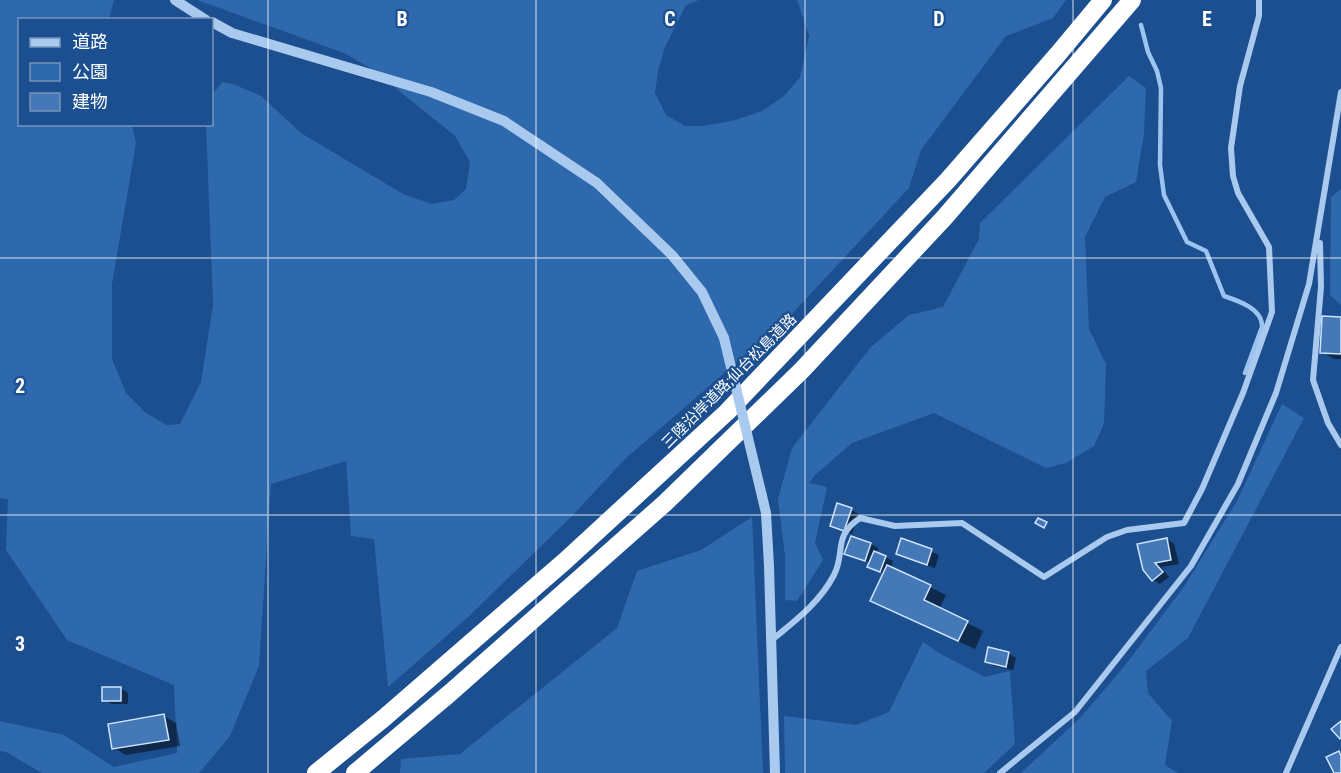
<svg xmlns="http://www.w3.org/2000/svg" width="1341" height="773" font-family="'Roboto Condensed','Noto Sans JP',sans-serif">
<style>
.green{fill:#2e69ad}
.shadow{fill:#0007}
.lines{fill:none;stroke-linecap:round;stroke-linejoin:round}
.stream{stroke:#9cc4f0;stroke-width:4.5}
.building{fill:#4478b7;stroke:#cfe3fa;stroke-width:1.5}
.minor{stroke:#a9c9ee;stroke-width:6}
.tertiary{stroke:#a9c9ee;stroke-width:10}
.motorway{stroke:#fff;stroke-width:18}
.tertiary-bridge{stroke:#a9c9ee;stroke-width:10}
.grid{fill:none;stroke:#fff;stroke-width:1.5;stroke-opacity:0.55}
.labels{text-anchor:middle;stroke-width:4.5;stroke-linejoin:round;paint-order:stroke}
.street-label{font-size:15px;fill:#fff;stroke:#1b4f8f}
.grid-label{font-size:20px;text-anchor:middle;font-weight:bold;fill:#fff;stroke:#1b4f8f;stroke-width:4.5;stroke-linejoin:round;paint-order:stroke}
</style>
<rect width="100%" height="100%" fill="#1b4f8f"/>
<path class="green" d="M0,0H114L109,19L20,20V124L132,125L136,143L112,284V359L126,393L146,413L167,425L180,424L201,382L213,305L206,125L212,124V95L222,82L233,84L261,96L301,133L403,194L431,204L454,200L466,189L470,162L455,136L372,69L344,53L197,0H699L686,5L665,47L658,71L655,93L666,115L685,126H702L732,121L762,111L784,96L800,77L809,36L797,0H1066L1053,18L1006,36L921,150L909,188L790,316L624,460L573,515L466,619L388,687L374,539L351,536L346,461L271,484L259,666L230,736L199,773H42L6,752L0,751V721L64,735L114,767L177,753L174,685L67,640L6,550L8,499L0,498Z
M1129,76L1146,88L1144,133L1136,182L1105,197L1085,237L1089,329L1106,364L1104,424L1094,446L1066,463L1046,468L934,413L852,443L815,475L809,483L827,487L815,543L823,560L797,601L785,600V556L778,499L792,448L870,348L909,315L943,307L979,239L980,223Z
M1341,189V305L1330,295L1331,197Z
M1282,404L1304,418L1188,638L1146,671L1148,693L1172,721L1165,765L1178,773H1021L1080,718L1123,668L1183,588L1237,501Z
M752,517L763,773H400L401,759L460,754L617,628L637,571L701,550Z
M923,642L939,653L985,677L1010,671L1015,744L984,773H785L784,716L856,725L889,712Z"/>
<path class="shadow" d="M1341,319V359H1334L1322,352Z
M851,510L859,514L852,534L831,525Z
M1167,539L1174,544L1179,564L1161,567L1169,577L1160,584L1153,580L1144,570Z
M902,540L939,555L935,568L898,554Z
M871,544L878,548L877,553L893,561L891,568L946,595L939,609L983,631L975,649L872,600L884,574L869,566L870,563L846,553Z
M1008,653L1016,658L1013,670L994,666L987,661Z
M120,688L128,693V704H112L104,700Z
M164,716L176,723L180,746L126,755L114,748Z"/>
<g class="lines">
<path class="stream" d="M1141,25L1148,52L1157,71L1161,88L1160,165L1164,195L1187,242L1206,251L1224,296C1239,301 1263,309 1262,327L1245,373"/>
</g>
<path class="building" d="M1322,316L1341,317V354L1320,353Z
M837,503L852,508L844,531L830,526Z
M1038,518L1047,522L1044,528L1035,523Z
M851,536L871,543L865,561L844,554Z
M901,538L932,549L927,565L896,554Z
M1167,538L1171,560L1155,563L1163,572L1152,581L1143,570L1137,544Z
M874,551L886,556L880,572L867,567Z
M887,565L931,585L924,600L968,621L958,641L870,601Z
M988,647L1009,652L1006,667L985,662Z
M102,687H121V701H102Z
M164,714L169,740L112,749L108,724Z
M1341,721V738L1340,739L1331,729Z
M1339,751L1341,756V773H1334L1326,757Z"/>
<g class="lines">
<path class="minor" d="M1320,243L1321,287L1313,380L1328,423L1341,445
M773,639C796,620 820,602 834,575C846,552 832,537 860,518L895,526L962,523L1044,577L1107,537L1127,530L1184,523L1202,489L1243,393L1272,312L1269,247L1238,193L1233,176L1231,148L1240,86L1259,16V0
M1000,773L1075,712L1191,566L1238,484L1276,393L1309,284L1341,92
M1286,773L1341,647"/>
<path class="tertiary" d="M175,0L206,20
M212,22L232,33L431,92L504,121L597,183L672,255L702,292L724,338
M762,496L766,513L769,566L775,773"/>
<path class="motorway" d="M316,773L384,718L565,561L727,412L948,180L1058,54L1103,0
M355,773L450,693L665,503L802,370L944,218L1132,0"/>
<path class="tertiary-bridge" d="M724,338L762,496"/>
</g>
<path class="grid" d="M268,0V773M536,0V773M805,0V773M1073,0V773M0,258H1341M0,515H1341"/>
<g class="labels">
<g class="street-label">
<text transform="translate(729 381) rotate(-45)" y="5">三陸沿岸道路;仙台松島道路</text>
</g>
</g>
<g class="grid-label">
<text x="402" y="26">B</text>
<text x="670" y="26">C</text>
<text x="939" y="26">D</text>
<text x="1207" y="26">E</text>
<text x="20" y="393">2</text>
<text x="20" y="651">3</text>
</g>
<rect x="18" y="18" width="195" height="108" fill="#1b4f8f" stroke="#7695bc" stroke-width="1.5"/>
<rect x="30" y="38" width="30" height="9" fill="#a9c9ee" stroke="#7695bc" stroke-width="1.5"/>
<text x="72" y="48" font-size="18" fill="#ffffff">道路</text>
<rect x="30" y="63" width="30" height="18" fill="#2e69ad" stroke="#7695bc" stroke-width="1.5"/>
<text x="72" y="78" font-size="18" fill="#ffffff">公園</text>
<rect x="30" y="93" width="30" height="18" fill="#4478b7" stroke="#7695bc" stroke-width="1.5"/>
<text x="72" y="108" font-size="18" fill="#ffffff">建物</text>
</svg>
